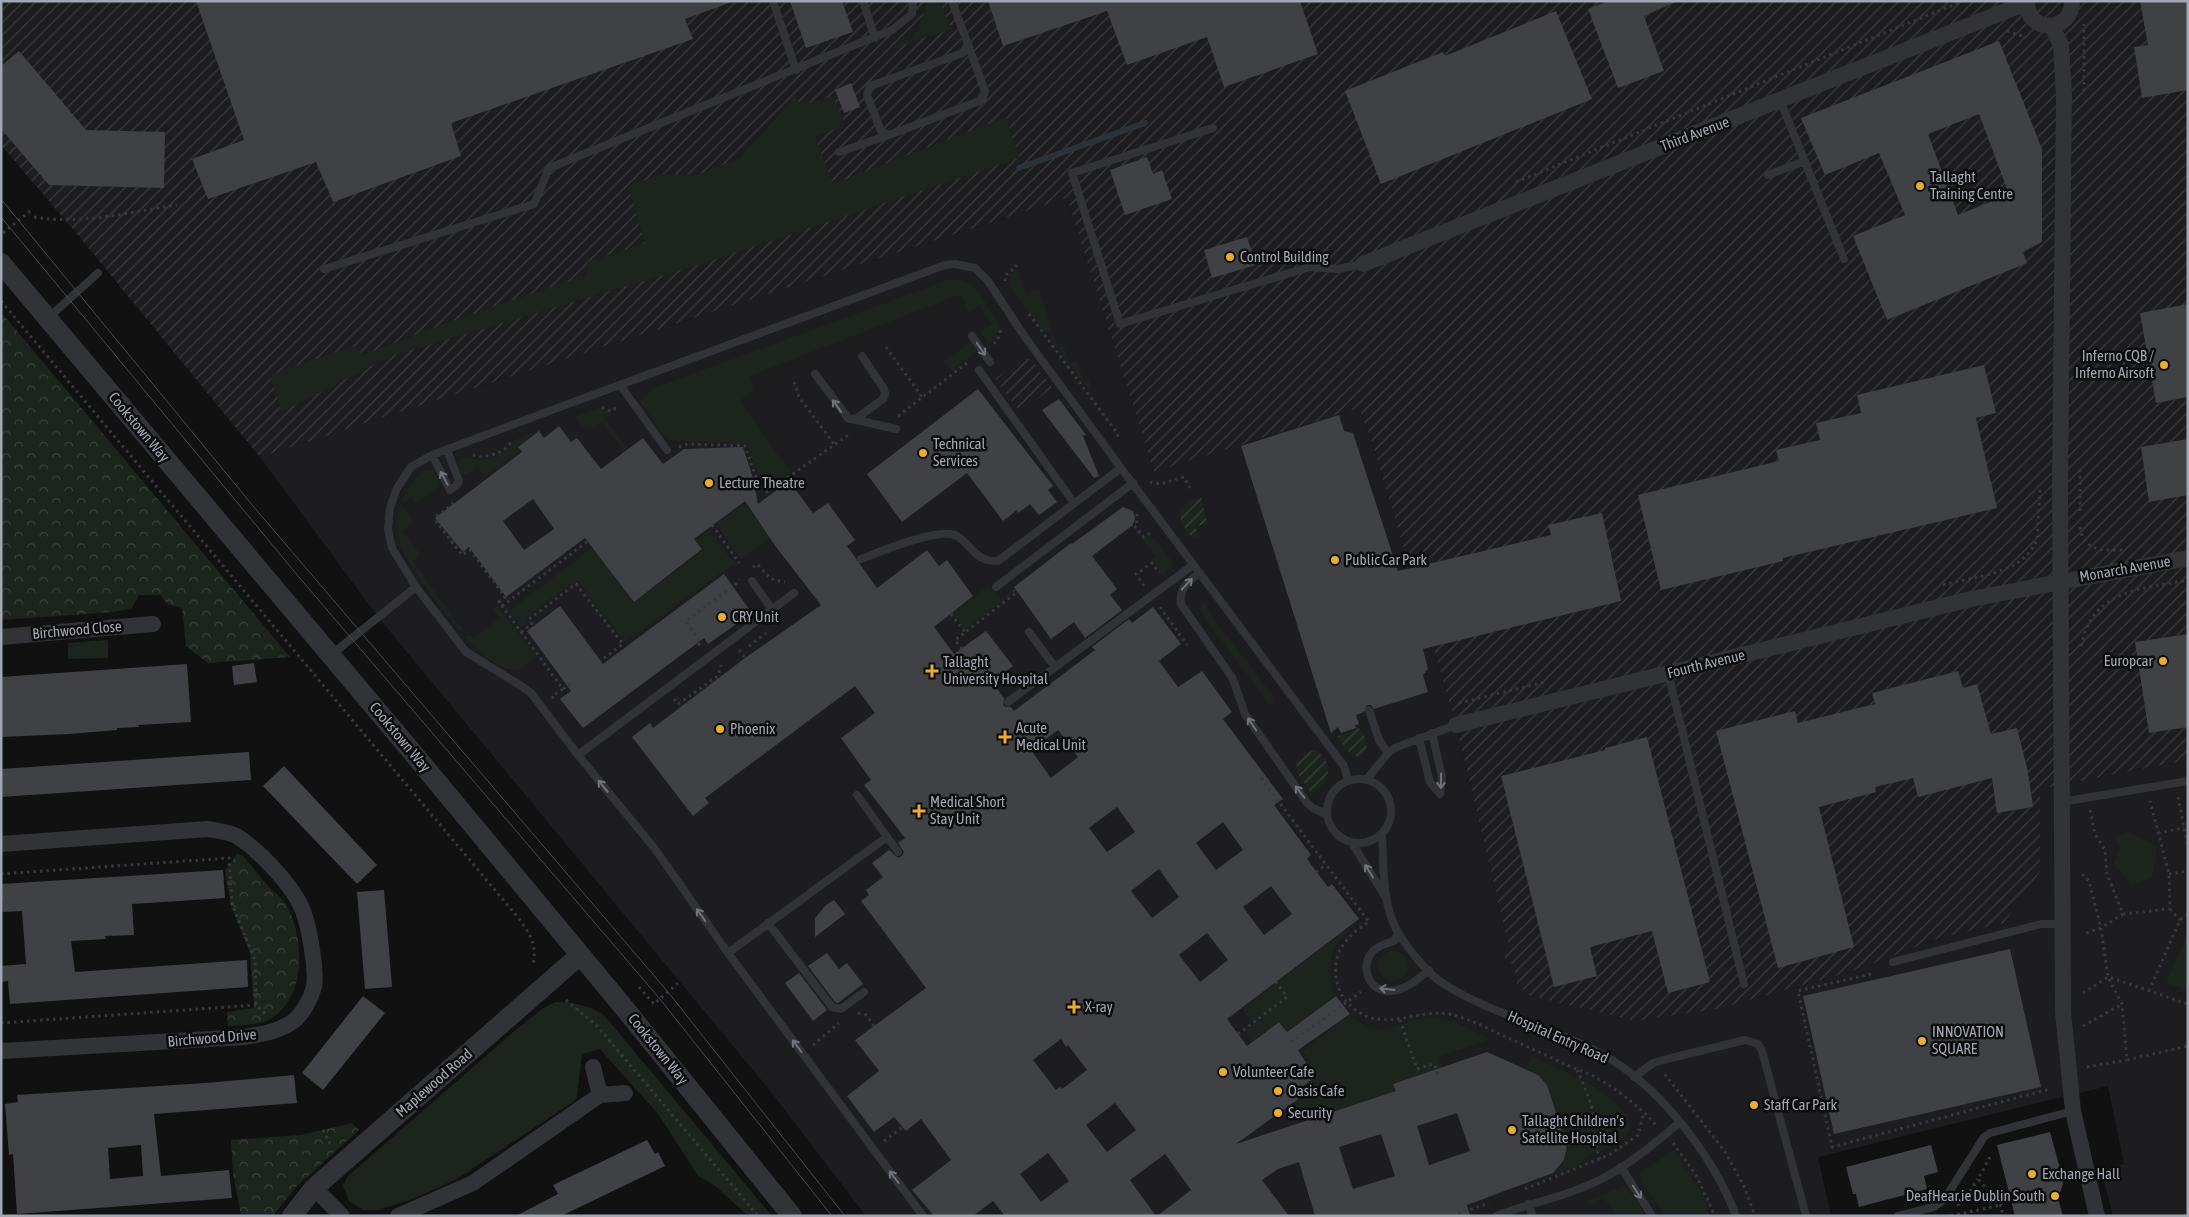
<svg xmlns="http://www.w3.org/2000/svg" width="2189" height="1217" font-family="'Asap Condensed',sans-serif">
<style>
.built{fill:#1d1d1f}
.industrial{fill:url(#industrial-furrows)}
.grass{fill:#1d241e}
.forest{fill:url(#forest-crowns)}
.garden{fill:url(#garden-furrows)}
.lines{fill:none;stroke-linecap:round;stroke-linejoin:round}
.stream{stroke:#2b333a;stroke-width:6}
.building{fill:#404145;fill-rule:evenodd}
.path{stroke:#38393e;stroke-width:3;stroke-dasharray:2.5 4;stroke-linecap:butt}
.service{stroke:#323337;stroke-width:8}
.minor{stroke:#323337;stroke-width:16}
.tertiary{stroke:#323337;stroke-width:20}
.tram{stroke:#494a50;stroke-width:1}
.oneway{stroke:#70737b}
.poi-dot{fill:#e9ad31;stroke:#0c0c0d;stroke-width:2}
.labels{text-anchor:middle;stroke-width:5;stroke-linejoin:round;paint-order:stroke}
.street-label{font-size:15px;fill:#a2a7b2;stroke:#0c0c0d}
.poi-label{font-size:15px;fill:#a2a7b2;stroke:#0c0c0d;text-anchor:start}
</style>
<defs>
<pattern id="industrial-furrows" width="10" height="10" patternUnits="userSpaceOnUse" patternTransform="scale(1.25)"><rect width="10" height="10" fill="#1d1d1f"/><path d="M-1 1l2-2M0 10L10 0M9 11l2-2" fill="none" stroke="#3b3b3d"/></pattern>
<pattern id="forest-crowns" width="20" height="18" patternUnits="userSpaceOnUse" patternTransform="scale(1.25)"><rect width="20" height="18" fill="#1d241e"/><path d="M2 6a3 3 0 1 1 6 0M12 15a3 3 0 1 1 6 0" fill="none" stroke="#3b413c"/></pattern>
<pattern id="garden-furrows" width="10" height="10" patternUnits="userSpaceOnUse" patternTransform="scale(1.25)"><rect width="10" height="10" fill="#1d241e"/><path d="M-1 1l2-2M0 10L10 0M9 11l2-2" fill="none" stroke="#3b413c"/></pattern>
</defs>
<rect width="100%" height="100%" fill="#111112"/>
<path class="built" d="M1067,198L1154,472L1359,408L1373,445L1456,725L1509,948L1504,956L1513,965L1517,985L1721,1008L1853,971L1936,939L2004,923L2040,872V789L2188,760V1216H2113L2101,1170L2124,1164L2108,1086L1818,1157L1831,1216H866L771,1092L378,617L260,457Z"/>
<path class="industrial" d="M1,1H2188V760L2040,789V872L2004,923L1936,939L1853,971L1721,1008L1636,1021L1531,996L1517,985L1513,965L1503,956L1509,948L1456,725L1373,445L1359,408L1154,472L1067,198L260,457L77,234L1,145Z
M1025,357L1033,362L1052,388L1020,412L995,379Z"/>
<path class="grass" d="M928,1H938L952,29L893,48L916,33Z
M795,96L802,105L833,96L845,125L815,137L833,184L1006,117L1019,158L704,263L391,356L282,412L270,375L354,346L363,355L463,317L587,275V262L645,243L628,186L663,174L696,175L740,158Z
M1017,271L1020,272L1026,292L1039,290L1051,325V332L1045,333L1009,285V274Z
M948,280C955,280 962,279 968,283C977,287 1001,322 999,332C998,338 993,340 989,344L981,332L992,324L979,306L968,312L961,294L750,376L754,389L740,401L790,472L774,484L765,482L760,478L746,444L668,440L639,401L646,397L651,389Z
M1053,334L1058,347L1064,346L1069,363L1077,362L1083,380H1089L1091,389L1083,383L1049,337Z
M969,343L974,346L976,352L952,371L944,361Z
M599,408L609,413L604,417L627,448L623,451L602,422L590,430C583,428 577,423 577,416Z
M538,431L515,448L518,452L485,476L478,467L467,474H462L458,468V461C473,456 470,460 481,460C494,459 509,451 515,440Z
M427,470L433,471L439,481V486L417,503H415L411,498L402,504L414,522L403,531L421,555L413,561L459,626L463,628L461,631C446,616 409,566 401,547C389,520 403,483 427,470Z
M740,505L747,507L771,538L741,560L716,524Z
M708,531L735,563L625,642L577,580L525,617L527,622L521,627L509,611L593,547L634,602L704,550L696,540Z
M1147,536L1153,537L1173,563L1171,568L1162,575L1152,561L1156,557L1142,539Z
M989,585L1000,599L1013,589L1015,592L965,630L952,613Z
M1201,603L1207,605L1209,612L1272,695L1275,700L1273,703L1269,704L1204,617L1200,611Z
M497,606L537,657C532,661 524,668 518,670C503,673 474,648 465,637L469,635L473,639L500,618L493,609Z
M106,640L108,641V658L68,659V643Z
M2129,832L2157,847L2152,878L2131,886L2121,871L2113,865L2120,848L2116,838Z
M1360,920C1334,943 1322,961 1334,996L1287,1031L1279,1021L1251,1042L1245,1031L1254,1024L1242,1009Z
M2188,933V990L2166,983Z
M1378 966a15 15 0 1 1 30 0a15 15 0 1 1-30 0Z
M555,1002C574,1002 586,1005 603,1014L772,1216H748L714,1185L698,1176L659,1115L600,1049L582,1054L577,1097L573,1102L457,1179L415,1198L378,1210H363L349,1201L343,1186L347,1177L512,1033L542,1009Z
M1350,1015C1386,1045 1400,1016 1437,1018C1455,1020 1474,1031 1490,1039L1438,1057L1445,1075L1422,1074L1394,1084L1396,1091L1308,1121L1279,1081L1309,1059L1303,1051Z
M1532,1057C1554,1067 1647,1102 1627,1136L1610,1147L1589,1155L1575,1167L1555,1174L1564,1162L1567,1146L1547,1085L1538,1075L1526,1069Z
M1674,1150L1704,1196L1710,1216H1666L1642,1183L1640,1173Z
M1625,1185L1643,1211V1216H1617L1603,1197L1592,1206L1587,1201Z"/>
<path class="forest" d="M1,312L290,657L208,663L186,646L182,608L167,604L161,595H139L132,608L114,612L1,620Z
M237,854L242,855C252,866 260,877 270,888C275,893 282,898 286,904C305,937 307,998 270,1019C258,1025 241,1025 228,1026L227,1012L254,1008L250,953L231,906L225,871Z
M352,1123L359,1130L296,1187L273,1216H229L241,1215L233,1173L231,1140L301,1135Z"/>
<path class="garden" d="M1201,497L1207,523L1195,527L1199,537L1196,539L1192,538L1181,522L1180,509L1192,500Z
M1359,728C1366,736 1370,749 1362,757C1351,757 1340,745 1338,736Z
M1316,750C1320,754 1325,758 1327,763C1332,773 1321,790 1311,793L1298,774L1296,763L1306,753Z"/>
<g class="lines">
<path class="stream" d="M1019,168L1145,123"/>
</g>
<path class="building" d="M196,1H729V3L685,19L693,39L451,123L461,156L333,202L316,162L208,199L192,159L244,140Z
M790,1H842L853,32L806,48Z
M988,1H1300L1318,54L1224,87L1207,37L1127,65L1107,11L1003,46Z
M1608,1H1678L1644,16L1664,71L1618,88L1588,9Z
M2140,1H2188V90L2142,98L2134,47L2148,45Z
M1556,11L1592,99L1381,184L1345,91L1443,52L1445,56Z
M1999,41L2042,149V242L2023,252L2027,263L1887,320L1853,236L1905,215L1879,153L1825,175L1801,118ZM1979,114L2009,194L1958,215L1928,134Z
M19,51L86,130L165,132L164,188L49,185L1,129V66Z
M851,83L860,107L844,113L835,90Z
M1147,157L1153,174L1162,170L1172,199L1125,215L1110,170Z
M1247,237L1256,265L1212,278L1204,250Z
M2188,304V397L2156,403L2140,313Z
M1984,365L1996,413L1976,418L1997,508L1783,558V561L1661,590L1638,495L1779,461L1776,450L1820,440L1816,423L1861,413L1857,395Z
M978,389L1053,486L1048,490L1057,502L1039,515L1030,504L1018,513L1017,510L1003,521L967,473L902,522L867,474Z
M1059,399L1086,435L1083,436L1099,476L1094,478L1042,410Z
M1339,415L1344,431L1353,433L1398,571L1551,535L1548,525L1602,513L1621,601L1423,649L1428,669L1423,675L1428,692L1374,709L1371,705H1367L1364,712L1356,715L1359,724L1355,725L1356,728L1341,733L1338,727L1331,733L1241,446Z
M559,426L571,442L577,438L601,469L643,438L663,464L684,449L743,447L753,478L758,504L789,481L813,513L828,503L855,540L847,546L877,588L927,550L939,566L947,560L973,596L934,627L954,654L986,631L1013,666L992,682L1004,698L1003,705L1006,707H1011L1014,711L1095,650L1092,647L1129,619L1132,623L1153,607L1181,644L1159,661L1178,687L1202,671L1232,712L1223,719L1283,799L1274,805L1311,855L1307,859L1328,887L1332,884L1359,919L1227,1019L1247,1046L1279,1022L1287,1032L1336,996L1350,1014L1298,1050L1315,1077L1303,1086L1308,1092L1236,1144L1396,1091L1393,1084L1487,1052L1538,1075L1547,1085L1567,1146L1564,1160L1553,1173L1467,1205L1470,1216H1315L1299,1162L1278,1169L1262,1180L1289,1216H1157L1191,1190L1165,1154L1130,1180L1156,1216H1005L993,1201L973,1216H934L912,1190L951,1160L921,1119L906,1131L894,1117L874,1132L847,1096L879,1071L855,1040L926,988L861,901L869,895L866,890L883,877L872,863L889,850L898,858L902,856L904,852L898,843L905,838L864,785L871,780L841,738L875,713L855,686L705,798L709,803L693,816L632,737L650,723L653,728L745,658L821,605L776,547L745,501L694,539L702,549L634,602L585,538L506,597L469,547L463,552L435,518L522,452L518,447L539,431L544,438ZM533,499L554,529L524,550L503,521ZM1058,730L1078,757L1051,778L1031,750ZM1117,807L1135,832L1107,852L1089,828ZM1223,822L1243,850L1216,870L1196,843ZM1159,869L1179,897L1152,918L1131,891ZM1271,886L1292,914L1264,935L1243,907ZM1207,933L1228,960L1200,982L1179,955ZM1061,1039L1066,1047L1068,1045L1087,1070L1062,1089L1060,1087L1056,1090L1033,1060ZM1115,1103L1136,1130L1107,1152L1086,1125ZM1457,1113L1470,1151L1429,1165L1417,1126ZM1381,1134L1395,1176L1353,1189L1339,1147ZM1048,1153L1069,1181L1041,1202L1020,1174Z
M2188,439V495L2149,502L2141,447Z
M1123,507L1133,511L1135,518L1133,525L1092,556L1117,589L1110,595L1122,610L1085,638L1074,622L1051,639L1014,587L1071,543L1072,544Z
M724,574L752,613L708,644L704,638L583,728L560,699L571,691L527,631L560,606L603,664Z
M2188,634V727L2149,733L2135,642Z
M254,663L257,682L234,685L232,666Z
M187,664L191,722L138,725L139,727L117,728V730L69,734L1,737V677Z
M1958,671L1963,688L1977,684L1991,734L2017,728L2028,772L2033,807L1997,813L1992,778L1918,797L1913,778L1875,787L1876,792L1819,807L1854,947L1778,968L1716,731L1795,711L1798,723L1875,704L1872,693Z
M1647,737L1710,982L1668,993L1652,931L1590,947L1597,976L1554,987L1501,776L1605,750V748Z
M249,752L251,780L1,797V769Z
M284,766L377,865L357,884L263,786Z
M223,870L225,898L132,904L134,935L105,936L106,939L71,941L75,972L247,960L248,987L10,1004L8,981L1,982V966L26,964L22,911L3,912L1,884Z
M384,890L392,987L365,989L357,892Z
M834,900L845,914L815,937V918L826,905Z
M2010,949L2041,1087L1834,1134L1803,996Z
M827,953L839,969L847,963L863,984L838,1003L835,1002L808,966Z
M799,973L827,1010L813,1021L785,983Z
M363,996L385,1013L323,1090L302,1073Z
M294,1075L297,1103L154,1114L161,1176L229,1170L232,1198L17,1214L13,1154L9,1155L5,1104L18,1102L17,1095L206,1083ZM141,1145L143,1176L110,1179L108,1148Z
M2050,1132L2063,1179V1184L2058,1198L2063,1216H2015L1997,1145Z
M647,1140L655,1154L658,1152L665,1166L561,1216H516L558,1194L553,1185Z
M1931,1145L1938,1172L1924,1176L1927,1189L1859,1207L1856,1194H1853L1846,1167Z"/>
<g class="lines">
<path class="path" d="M2007,31L2025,37
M2084,91V24
M1516,182L1963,1
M34,217C82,225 129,212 177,205
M3,233L30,211
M1005,281V276L1010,271L1015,269L1017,263
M1,301L520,920C531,936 537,945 533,965
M1029,314L1117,433L1119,441
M994,344L1000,335L1001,327
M886,347L922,397
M794,382L799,397L834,444
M602,407L610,411L619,407
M898,416L967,363
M679,447L688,444L745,446L757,480L767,492L851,433
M473,455C485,459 507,453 512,440
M1150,482L1160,484L1184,477L1190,488
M454,503L437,516L436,521L462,555L470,550L505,597L499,602L563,689L552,696L554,699
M2080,511V467
M1137,514V521L1134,525L1143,537L1148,534L1154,535
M712,525L739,563
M2080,527C2083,551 2103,551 2123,550
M753,567L757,564L771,579L785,582
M1943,585C1975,576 2022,575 2037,540L2040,490
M1144,586L1136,574L1152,563L1159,573
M502,606L588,541
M1160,607L1187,645
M951,614L965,632
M521,632L532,624L529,619L576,584L623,644L600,661
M698,645L701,643L686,621L735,585L739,579
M749,646L766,633
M2081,646C2092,590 2140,589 2188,580
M962,649L955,640L1016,593L1014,590
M739,650L745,658
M563,689L572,683
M674,699L678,704L718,676L721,665
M1459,703L1546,682
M1261,778L1369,922C1361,927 1352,933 1346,941C1327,963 1335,999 1360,1013C1388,1030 1419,1009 1449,1014C1472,1019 1494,1032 1515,1041C1535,1050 1554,1059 1574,1068C1581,1071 1588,1073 1595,1077C1618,1090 1639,1106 1657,1126
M2178,797L2188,848
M2090,810L2095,834L2105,850L2107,874L2123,914L2101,928L2108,977L2122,1004L2127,1060L2188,1046
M2158,833L2184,828
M1316,872L1326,865
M1,874L229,858L232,904L255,960L256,1005L265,1014
M2082,874L2089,881L2101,928L2083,934
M2169,874L2188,871
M2170,909L2180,920
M2123,914L2170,909L2169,874L2150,801
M1871,974L1798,991L1832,1147L2050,1089
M639,987L654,1004L678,983
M2149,991L2180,920L2188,914
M2083,993L2108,977L2188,1004
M566,1000L597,1026L758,1216
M858,1013L866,1015L874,1026
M1400,1020L1417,1069L1434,1064L1439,1077
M1,1023L256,1005
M2083,1026L2122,1004
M1238,1034L1287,997L1276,982
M1291,1042L1361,992
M813,1045L839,1023
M2087,1067L2127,1060
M1577,1070C1584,1086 1592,1102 1594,1119C1596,1133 1594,1146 1600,1159
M1665,1074L1725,1152L1744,1186L1755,1216
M323,1130L331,1146
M884,1141L903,1127
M1673,1143L1696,1175L1715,1216
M1990,1157L1978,1179L2002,1207V1216
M1525,1189L1609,1155L1638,1135L1644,1112
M1957,1205L1962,1203L1978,1179
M1452,1216L1489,1203
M1951,1216L2001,1205"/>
<path class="service" d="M773,1L796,70
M863,1L875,38
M952,1L985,91L982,100L889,135L881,131L867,95L870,86L963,53L968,44
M1780,100L1844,259
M1213,128L1072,173L1120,324L1310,267L1337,269L1363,264
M839,152L889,135
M1768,175L1805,161
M324,269L534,204L549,168L892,30L912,14L913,1
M48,318L98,273
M972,336L990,362
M979,370L1074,503
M815,374L848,418L896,429
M620,385L667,450
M850,419L857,418L883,399L885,394L884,389L862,356
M432,455L450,490L456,486L459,481L447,450
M861,559C879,552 941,526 957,536C973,546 975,562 998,561L1121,468
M1199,573C1187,583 1179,588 1181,604L1233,679L1245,714L1307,803L1313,808L1326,814
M752,581L772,609
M996,587L1133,483
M1029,632L1055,667
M332,654L416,587
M1668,673L1744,984
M1008,702L1193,565
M1369,710L1379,740L1388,753
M1419,738L1430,782L1440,794L1442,777L1432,733
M578,755L794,593
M1327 811a32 32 0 1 1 64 0a32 32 0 1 1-64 0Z
M1367,779L1388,753L1397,747L1456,725
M857,795L898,852
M2061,802L2188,781
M1382,834C1384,866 1381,905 1399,934C1407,947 1428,974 1441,982C1489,1014 1549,1026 1600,1053C1658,1084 1713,1155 1736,1216
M1352,843L1386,898
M768,923L832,1007L841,1009L864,992
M1398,933L1394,941C1387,943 1379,945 1373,951C1358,967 1370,994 1392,991C1407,989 1418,979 1429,970
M728,953L887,837
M1893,962L2041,924H2061
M1634,1077L1653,1063L1671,1058L1745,1040L1758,1044L1762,1051L1806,1216
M1621,1167L1652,1216
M1528,1204L1533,1216
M923,1216L728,953L655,849L578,755L532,694L523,687L466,652L416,587L392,548L388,529L390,508L397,488L411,467L432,455L560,407L945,265L955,264L975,268L988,281L1025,337L1121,468L1344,766L1348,780
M1496,1216C1533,1202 1574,1195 1609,1175C1634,1161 1658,1141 1680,1122
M1898,1216L1934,1207L1944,1200L1984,1137L1990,1133L2073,1111"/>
<path class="minor" d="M2027,1C2026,34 2072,34 2072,1
M2052,26L2061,45L2064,95L2060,488L2063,1012L2073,1111L2097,1216
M1363,264L2026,3
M1,637L153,624
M1456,725L1971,599L2188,558
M1,844L208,829C217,831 231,832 238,837C260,851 294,887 303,911C309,926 317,971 314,987C311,998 302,1016 292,1022C278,1032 261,1034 245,1037L1,1051
M600,1095L625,1093
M314,1188L342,1216
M398,1216L473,1183L600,1095L593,1067"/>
<path class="tertiary" d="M1,263L423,765L621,1004L792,1216
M292,1216L314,1188L580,955"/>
<path class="tram" d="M1,199L253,506L668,992L845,1216
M1,217L298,576L660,999L832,1216"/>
</g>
<defs><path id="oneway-shaft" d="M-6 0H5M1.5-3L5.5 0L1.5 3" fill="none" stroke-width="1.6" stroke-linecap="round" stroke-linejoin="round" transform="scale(1.25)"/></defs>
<g class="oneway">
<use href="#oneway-shaft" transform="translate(981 349) rotate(56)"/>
<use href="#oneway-shaft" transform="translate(837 406) rotate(-125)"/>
<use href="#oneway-shaft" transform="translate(444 478) rotate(-118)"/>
<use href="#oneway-shaft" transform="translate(1187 584) rotate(-47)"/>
<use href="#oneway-shaft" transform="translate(1252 724) rotate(-124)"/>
<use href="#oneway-shaft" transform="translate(1441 781) rotate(91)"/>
<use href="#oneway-shaft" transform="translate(603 786) rotate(-129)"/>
<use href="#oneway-shaft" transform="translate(1300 792) rotate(-127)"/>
<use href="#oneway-shaft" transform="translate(1369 871) rotate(-122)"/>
<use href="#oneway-shaft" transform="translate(701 915) rotate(-125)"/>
<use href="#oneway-shaft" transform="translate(1387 989) rotate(-173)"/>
<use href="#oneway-shaft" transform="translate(797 1046) rotate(-127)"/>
<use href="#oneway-shaft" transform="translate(894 1177) rotate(-127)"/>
<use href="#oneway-shaft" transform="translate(1637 1192) rotate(57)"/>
</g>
<g class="poi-dot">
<circle cx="1920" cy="186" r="5"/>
<circle cx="1230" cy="257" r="5"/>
<circle cx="2164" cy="365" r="5"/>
<circle cx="923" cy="453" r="5"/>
<circle cx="709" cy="483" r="5"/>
<circle cx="1335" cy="560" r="5"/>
<circle cx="722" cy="617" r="5"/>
<circle cx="2163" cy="661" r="5"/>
<path d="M929.5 663.5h5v5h5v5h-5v5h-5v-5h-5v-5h5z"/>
<circle cx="720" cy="729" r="5"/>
<path d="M1002.5 729.5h5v5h5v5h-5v5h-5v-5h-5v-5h5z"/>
<path d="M916.5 803.5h5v5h5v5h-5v5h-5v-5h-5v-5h5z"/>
<path d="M1071.5 999.5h5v5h5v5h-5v5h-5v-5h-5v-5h5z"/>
<circle cx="1922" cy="1041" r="5"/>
<circle cx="1223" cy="1072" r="5"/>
<circle cx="1278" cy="1091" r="5"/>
<circle cx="1754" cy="1105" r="5"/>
<circle cx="1278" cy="1113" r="5"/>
<circle cx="1512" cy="1130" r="5"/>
<circle cx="2032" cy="1174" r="5"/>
<circle cx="2055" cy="1196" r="5"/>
</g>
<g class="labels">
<g class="street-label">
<text transform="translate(1695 134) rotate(-21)" y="5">Third Avenue</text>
<text transform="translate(139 427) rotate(50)" y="5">Cookstown Way</text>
<text transform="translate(2125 569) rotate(-10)" y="5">Monarch Avenue</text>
<text transform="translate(77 630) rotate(-5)" y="5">Birchwood Close</text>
<text transform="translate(1706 664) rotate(-14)" y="5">Fourth Avenue</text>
<text transform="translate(400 737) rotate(50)" y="5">Cookstown Way</text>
<text transform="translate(1558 1037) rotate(24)" y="5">Hospital Entry Road</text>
<text transform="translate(212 1038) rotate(-5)" y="5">Birchwood Drive</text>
<text transform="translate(658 1049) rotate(51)" y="5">Cookstown Way</text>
<text transform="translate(434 1083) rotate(-41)" y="5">Maplewood Road</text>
</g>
<g class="poi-label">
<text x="1930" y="182">Tallaght<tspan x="1930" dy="17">Training Centre</tspan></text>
<text x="1240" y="262">Control Building</text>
<text x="2154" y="361" text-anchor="end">Inferno CQB /<tspan x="2154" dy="17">Inferno Airsoft</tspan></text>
<text x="933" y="449">Technical<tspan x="933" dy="17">Services</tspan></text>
<text x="719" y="488">Lecture Theatre</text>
<text x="1345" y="565">Public Car Park</text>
<text x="732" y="622">CRY Unit</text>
<text x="2153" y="666" text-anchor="end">Europcar</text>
<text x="943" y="667">Tallaght<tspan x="943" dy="17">University Hospital</tspan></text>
<text x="1016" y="733">Acute<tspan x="1016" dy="17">Medical Unit</tspan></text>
<text x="730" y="734">Phoenix</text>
<text x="930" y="807">Medical Short<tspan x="930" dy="17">Stay Unit</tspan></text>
<text x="1085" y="1012">X-ray</text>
<text x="1932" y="1037">INNOVATION<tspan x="1932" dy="17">SQUARE</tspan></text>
<text x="1233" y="1077">Volunteer Cafe</text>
<text x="1288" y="1096">Oasis Cafe</text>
<text x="1764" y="1110">Staff Car Park</text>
<text x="1288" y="1118">Security</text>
<text x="1522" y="1126">Tallaght Children’s<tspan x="1522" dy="17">Satellite Hospital</tspan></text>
<text x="2042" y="1179">Exchange Hall</text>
<text x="2045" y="1201" text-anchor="end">DeafHear.ie Dublin South</text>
</g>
</g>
<rect width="2189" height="1217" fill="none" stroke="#a2a7b2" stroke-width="5"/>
</svg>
